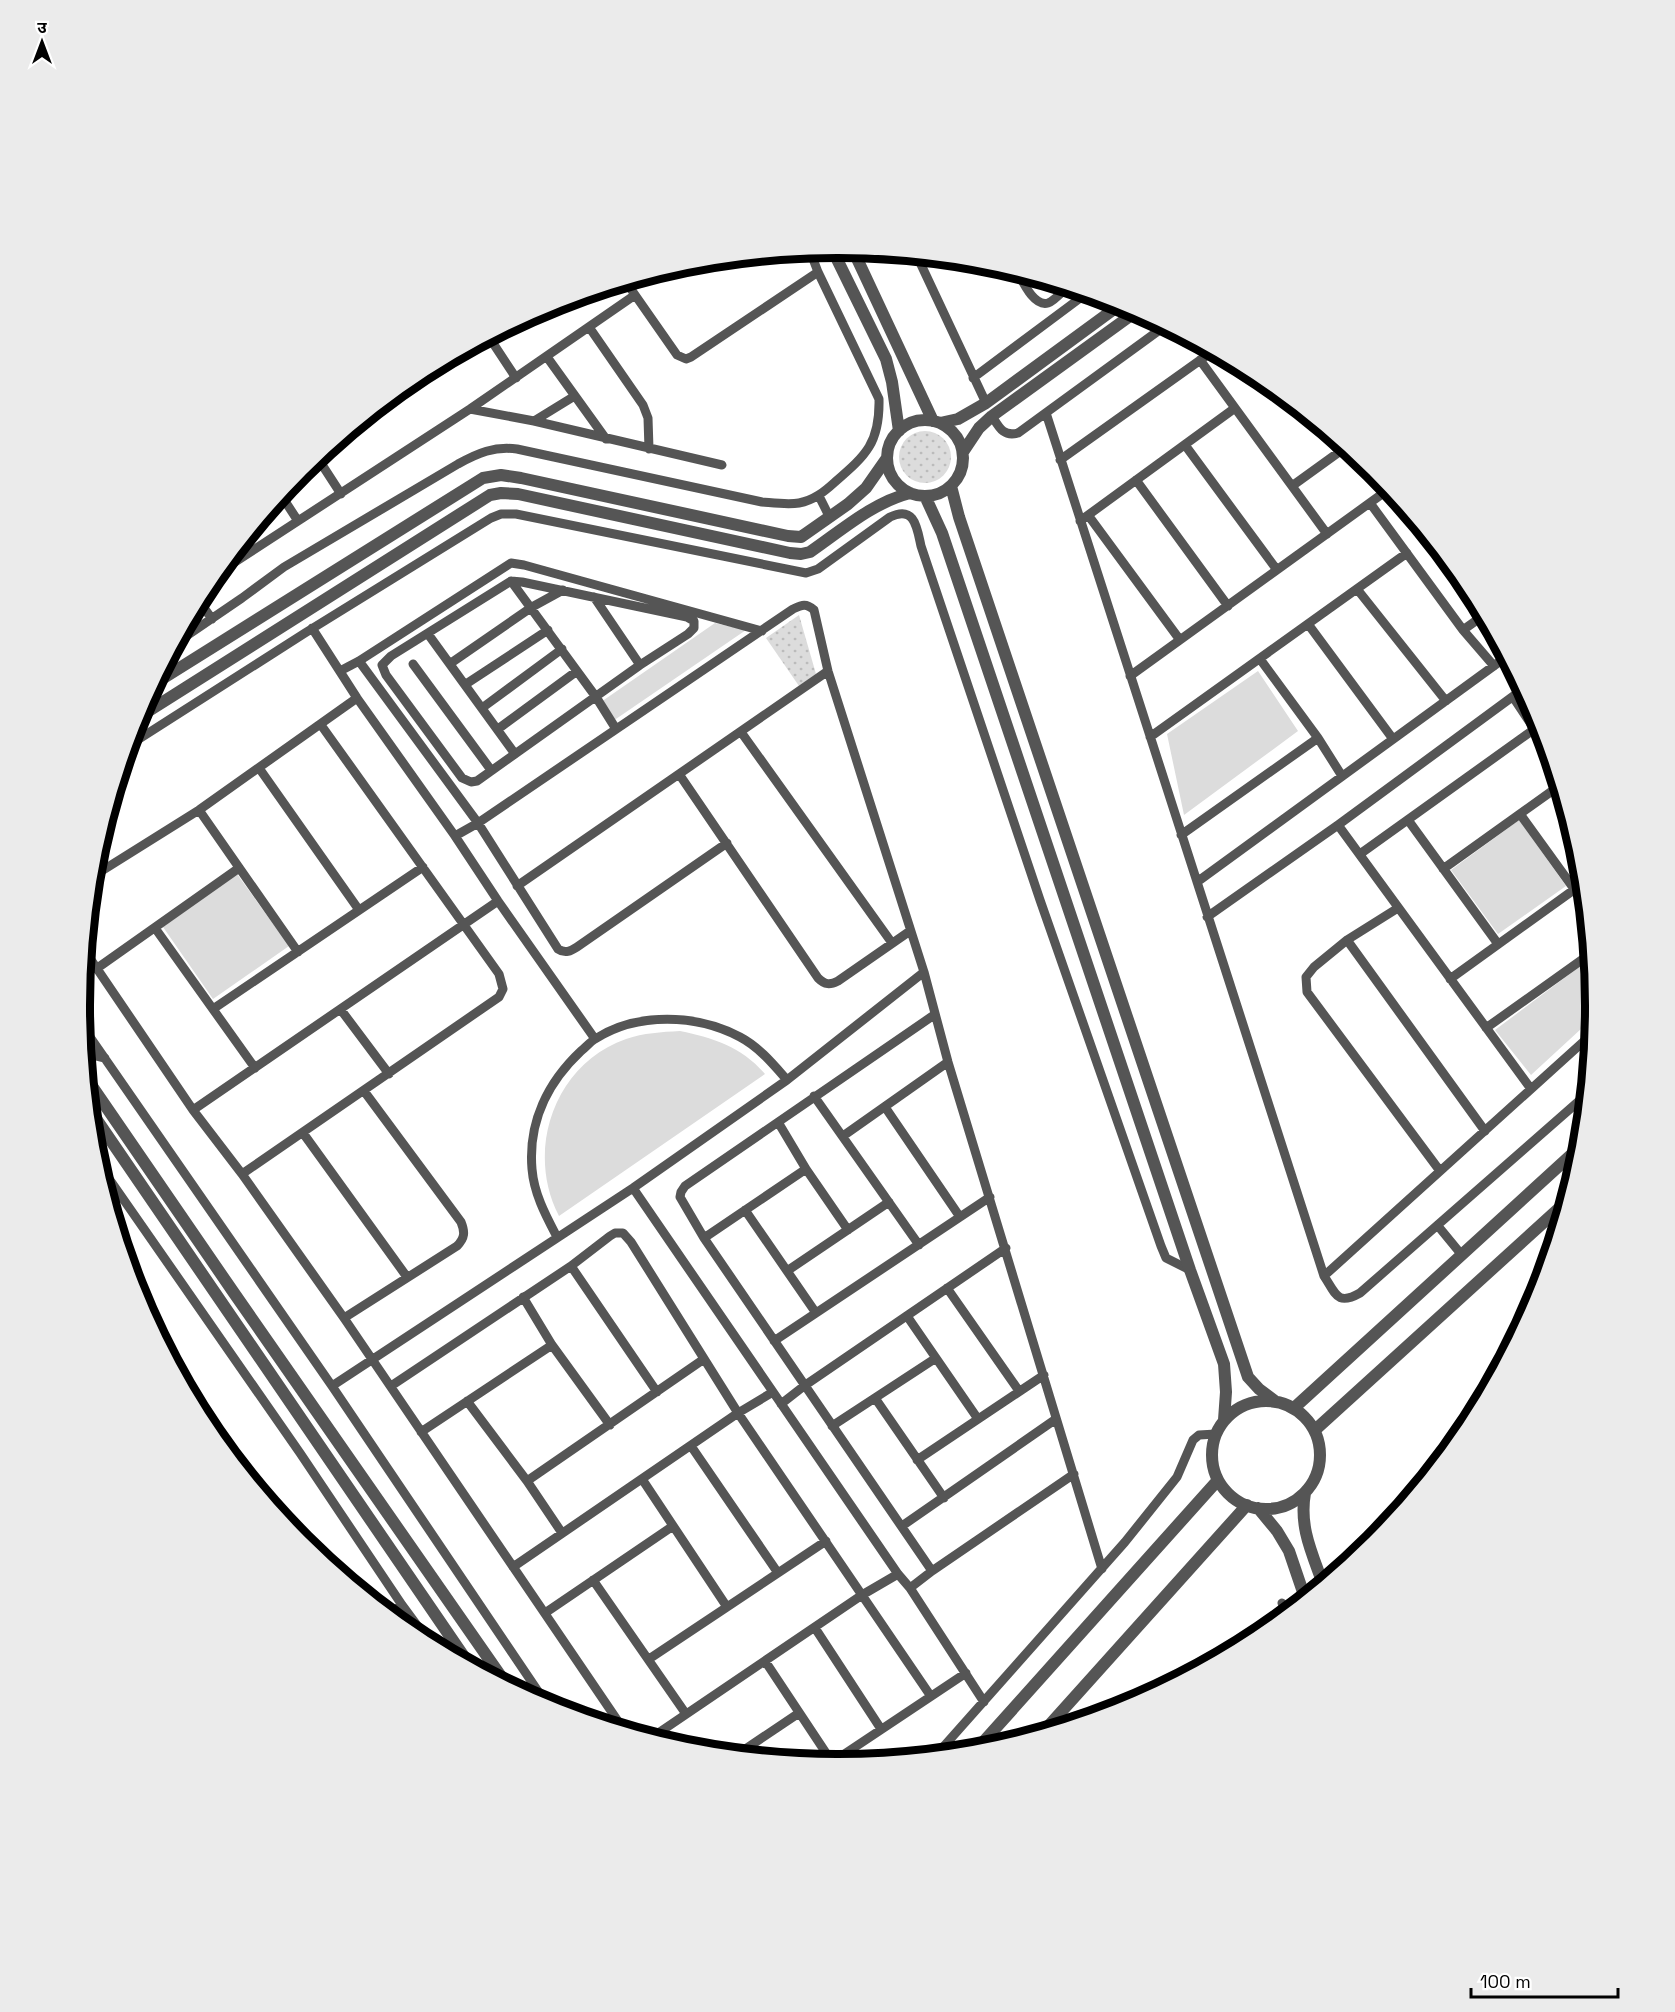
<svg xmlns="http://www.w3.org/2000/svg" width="1675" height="2012" font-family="'Space Grotesk','Noto Sans Devanagari',sans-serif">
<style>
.grass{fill:url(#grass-dots)}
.park{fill:#dcdcdc}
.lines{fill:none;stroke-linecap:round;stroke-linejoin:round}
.minor{stroke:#555;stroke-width:9}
.tertiary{stroke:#555;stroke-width:12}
.rim{fill:none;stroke:#000;stroke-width:8}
</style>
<defs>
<pattern id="grass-dots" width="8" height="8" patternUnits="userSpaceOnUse" patternTransform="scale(1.5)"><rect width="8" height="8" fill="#dcdcdc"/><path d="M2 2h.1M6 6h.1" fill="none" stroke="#bbb" stroke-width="1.8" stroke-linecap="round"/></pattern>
</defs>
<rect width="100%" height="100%" fill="#fff"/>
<path class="grass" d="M899 457a26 26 0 1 1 52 0a26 26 0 1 1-52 0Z
M799,615L816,674L799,686L766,638Z"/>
<path class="park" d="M715,623L746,630L613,721L601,702Z
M1258,671L1298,731L1184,815L1167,734Z
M1519,820L1566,886L1498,934L1451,870Z
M237,874L289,946L213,999L163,927Z
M1591,958L1595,1006L1594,1017L1531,1075L1495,1030Z
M680,1031C714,1038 742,1047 765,1074L559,1216C525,1151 554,1064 626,1039C644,1033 661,1032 680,1031Z"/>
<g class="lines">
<path class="minor" d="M917,256L986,403
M1018,273C1023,282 1034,307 1048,303C1054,301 1062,292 1067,287
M626,282L677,355L686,359L691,357L818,272
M589,327L643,405L648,418L649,449
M489,337L516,378
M547,357L606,439
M1200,360L1327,534
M973,378L1087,293
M470,409L534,421L722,465
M1046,413L1324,1276C1336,1294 1337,1306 1360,1293L1587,1094
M992,416C999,427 1003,437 1018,433L1165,326
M534,421L573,397
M358,423L488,338
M1319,425L1339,452
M1185,445L1277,570
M317,457L341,494
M1060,460L1213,351
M1136,480L1228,606
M1292,486L1346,447
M281,495L298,521
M819,496L830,518
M1370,503L1463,630L1494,666
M1088,515L1180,640
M1080,521L1235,408
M215,575L470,409L635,295
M511,581L522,582L687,617L694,621V628L688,634L640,665L477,781L471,782L462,778L386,675L382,665L391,656Z
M511,581L596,697L616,729
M1357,589L1446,701
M594,597L640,665
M199,601L212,619
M1308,624L1393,739
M312,628L357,698L455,836L498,901L595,1039
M1463,630L1484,615
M428,634L515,754
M176,643L242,598L284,567L458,464C478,453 494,446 517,449L762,502C774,503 788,505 799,503C814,500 824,492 835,482C866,455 880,443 879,399L818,272L810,251
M1260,659L1318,738L1342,776
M359,661L478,823L558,949C565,954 571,951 577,947L727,843
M451,663L532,607L563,590
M413,664L491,770
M340,671L359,661L511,563L524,565L762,631
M1130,676L1389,489
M466,684L548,630
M1513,697L1548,750
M482,708L562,649
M498,729L577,671
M741,732L892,943
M1150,737L1407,553
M128,746L305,633L491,518L501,514H516L806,573L818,569L890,517C915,505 917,528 921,546L1040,900L1161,1246L1166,1258L1190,1270
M259,768L359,910
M679,774L818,978C825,985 830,985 838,981L910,931
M199,810L298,952
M1520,814L1585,904
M1408,820L1498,944
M1338,825L1531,1089
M1181,835L1318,738
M455,836L478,823L793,609C802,605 806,603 814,610L828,671L924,972L948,1062L1102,1569
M1360,854L1540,725
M1443,869L1559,786
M92,877L199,810L357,698
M1197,882L1506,657
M517,886L828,671
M1398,908L1347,940L1314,967L1306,977L1307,992L1440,1171
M1207,917L1338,825L1523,689
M155,928L255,1068
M1347,940L1485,1131
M85,951L193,1110L242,1174L344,1318L624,1730
M96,969L239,868
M1450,979L1575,889
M213,1009L423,867
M341,1010L389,1074
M81,1024L332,1386L548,1706
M1486,1028L1590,954
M84,1053L105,1058
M814,1096L919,1245
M885,1107L960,1217
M193,1110L498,901
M778,1122L806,1169L848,1230
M303,1133L407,1277
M843,1136L948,1062
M96,1160L300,1453L402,1605L430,1643
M242,1174L499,997L503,989L499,974L321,725
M633,1188L898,1574L910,1588L984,1702
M745,1210L816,1313
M1438,1226L1461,1254
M557,1237C546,1216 534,1194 532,1169C528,1122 548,1082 581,1051C586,1047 590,1042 595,1039C637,1012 697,1014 740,1037C759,1047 773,1064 787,1080
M704,1238L806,1169
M571,1266L657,1392
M787,1271L889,1202
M1324,1276L1593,1033
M947,1288L1019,1391
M523,1297L552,1345L610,1425
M907,1316L978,1419
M344,1318L457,1246C465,1238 465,1232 461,1222L364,1091
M774,1341L990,1197
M332,1386L633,1188L787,1080L924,972
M391,1386L571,1266L610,1236L615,1233H623L631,1242L738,1413L930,1695
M875,1398L944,1498
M467,1401L527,1481L562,1533
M781,1404L804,1386L1006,1248
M832,1426L936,1358
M421,1432L552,1345
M691,1446L778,1573
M917,1460L1044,1375
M642,1479L727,1607
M527,1481L704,1359
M902,1526L1056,1419
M294,1532L297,1533L305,1544
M513,1567L738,1413L773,1392
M932,1571L704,1238L680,1197L681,1192L685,1186L934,1015
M593,1580L686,1714
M910,1588L932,1571L1074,1474
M1282,1603L1286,1614
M545,1613L673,1526
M389,1614L402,1605
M815,1628L881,1729
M649,1659L826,1541
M765,1661L832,1762
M651,1738L862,1595L898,1574
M738,1754L799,1713
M937,1754L1125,1542L1177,1477L1193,1440L1199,1435L1216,1434
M831,1763L966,1673"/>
<path class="tertiary" d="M832,249L886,359L892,382L899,431
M853,250L933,421
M887 458a38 38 0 1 1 76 0a38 38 0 1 1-76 0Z
M940,423L958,419L986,403L1121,304
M963,452L979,428L992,416L1137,311
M951,486L959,517L1248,1377L1259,1389L1275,1401
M925,496L942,533L1190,1270L1224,1364L1226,1392L1224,1420
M154,684L483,478L501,475L521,478L788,536L801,537L848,504L866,488L887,458
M136,719L490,495L501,493L518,494L790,553L801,554L810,552C842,530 872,503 910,493
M87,1079L234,1293L507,1685
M90,1110L469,1664
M1212 1455a54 54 0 1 1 108 0a54 54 0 1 1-108 0Z
M1294,1408L1582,1145
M1315,1430L1566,1202
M1305,1493C1299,1527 1312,1553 1323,1584
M1258,1508L1277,1531L1289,1551L1305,1598
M1044,1731L1247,1505
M976,1750L1218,1480"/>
</g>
<path d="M0 0H1675V2012H0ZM837 258H838A747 747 0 0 1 1585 1005V1007A747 747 0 0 1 838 1754H837A747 747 0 0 1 90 1007V1005A747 747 0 0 1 837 258Z" fill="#ebebeb" fill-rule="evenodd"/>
<path class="rim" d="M837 258H838A747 747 0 0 1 1585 1005V1007A747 747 0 0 1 838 1754H837A747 747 0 0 1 90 1007V1005A747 747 0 0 1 837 258Z"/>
<g transform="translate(42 42)" stroke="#ffffff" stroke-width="4.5" paint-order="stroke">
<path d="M0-4.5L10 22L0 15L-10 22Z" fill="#000000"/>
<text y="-9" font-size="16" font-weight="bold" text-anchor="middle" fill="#000000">उ</text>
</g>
<path d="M1471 1988v9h147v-9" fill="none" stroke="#000000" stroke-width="3"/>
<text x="1480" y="1988" font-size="18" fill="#000000" stroke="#ffffff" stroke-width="4.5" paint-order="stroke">100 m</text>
</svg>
